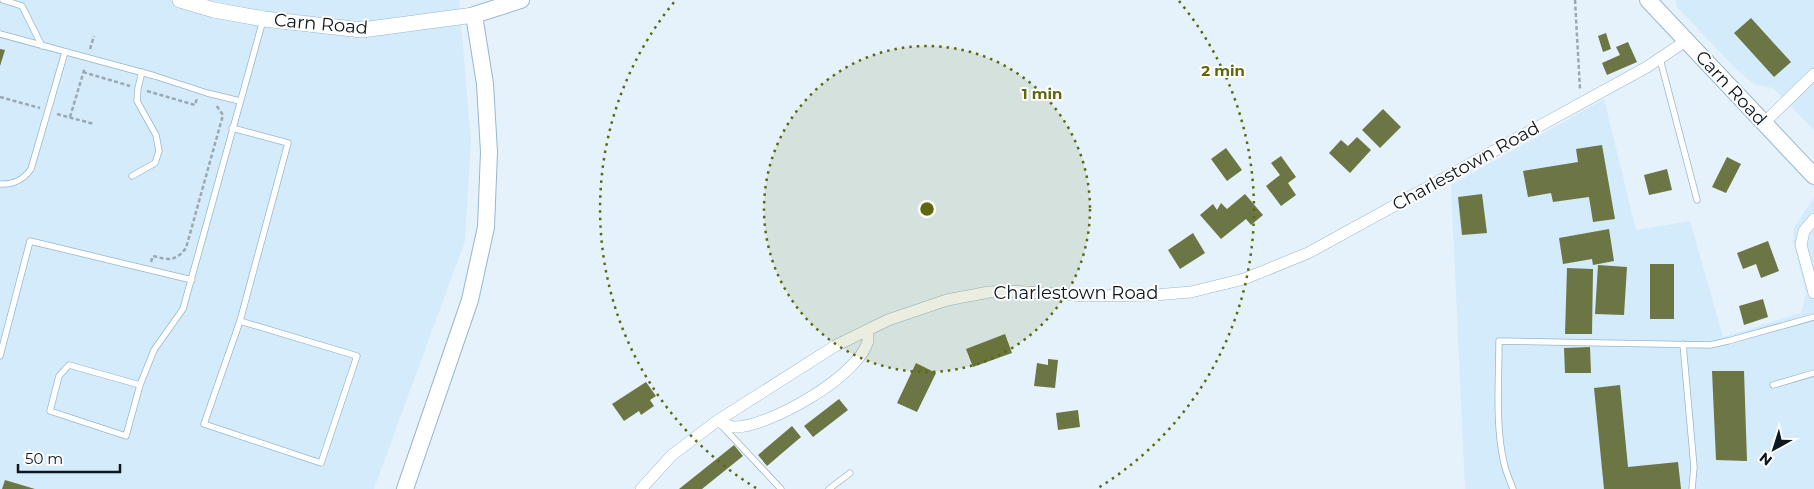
<svg xmlns="http://www.w3.org/2000/svg" width="1814" height="489" font-family="Montserrat,sans-serif">
<style>
.built{fill:#d3ebfb}
.building{fill:#6c7544}
.lines{fill:none;stroke-linecap:round;stroke-linejoin:round}
.service-casing{stroke:#98b7cc;stroke-width:7}
.minor-casing{stroke:#98b7cc;stroke-width:12}
.tertiary-casing{stroke:#98b7cc;stroke-width:16}
.secondary-casing{stroke:#98b7cc;stroke-width:18}
.path{stroke:#9ca8b0;stroke-width:2.5;stroke-dasharray:4 2.5;stroke-linecap:butt}
.service{stroke:#fff;stroke-width:5.5}
.minor{stroke:#fff;stroke-width:11}
.tertiary{stroke:#fff;stroke-width:15}
.secondary{stroke:#fff;stroke-width:16}
.ring{fill:none;stroke:#5d680c;stroke-width:2.5;stroke-dasharray:2.5 5}
.labels{text-anchor:middle;stroke-width:4;stroke-linejoin:round;paint-order:stroke}
.street-label{font-size:18px;fill:#0c171f;stroke:#fdfdfd}
.centre{fill:#5d680c;stroke:#fdfdfd;stroke-width:2.5}
.ring-label{font-size:15px;text-anchor:middle;font-weight:bold;fill:#5d680c;stroke:#fdfdfd;stroke-width:4;stroke-linejoin:round;paint-order:stroke}
</style>
<rect width="100%" height="100%" fill="#e6f2fb"/>
<path class="built" d="M0,0H459L471,141L465,241L374,489H0Z
M1676,0H1814V130L1773,88L1756,85L1739,72L1677,7Z
M1604,99L1636,230L1690,221L1723,337L1801,313L1806,293L1793,241L1794,228L1814,197V489H1465L1451,185Z"/>
<path class="building" d="M1751,18L1791,62L1774,77L1734,33Z
M1606,33L1611,49L1603,52L1598,36Z
M1628,42L1637,62L1607,75L1602,63L1620,55L1616,47Z
M0,49L5,50L0,66Z
M1383,109L1401,127L1380,148L1362,130Z
M1357,137L1371,150L1350,173L1329,153L1341,140L1348,146Z
M1602,145L1615,219L1593,222L1589,197L1553,202L1551,193L1528,197L1523,171L1578,162L1576,149Z
M1226,148L1242,170L1227,181L1211,159Z
M1281,156L1296,177L1288,183L1296,195L1281,206L1266,186L1280,175L1271,163Z
M1727,157L1741,164L1726,193L1712,187Z
M1667,169L1672,190L1649,195L1644,175Z
M1245,194L1263,215L1251,225L1246,219L1221,239L1200,215L1213,204L1217,210L1221,203L1227,209Z
M1482,194L1487,233L1462,235L1458,197Z
M1609,229L1614,261L1593,265L1592,259L1563,264L1559,238Z
M1193,233L1205,253L1180,269L1168,250Z
M1768,241L1779,271L1761,278L1756,264L1743,269L1737,253Z
M1650,264H1674V319H1650Z
M1598,265L1627,267L1624,315L1595,314Z
M1567,268L1593,269L1592,334H1565Z
M1763,299L1768,317L1744,325L1739,306Z
M1005,334L1012,353L973,367L966,349Z
M1590,347L1591,373H1565L1564,348Z
M1048,359L1058,360L1055,388L1034,386L1037,363L1048,365Z
M916,363L936,373L917,412L897,403Z
M1712,371H1744L1747,461L1716,460Z
M646,382L656,396L650,400L654,406L641,415L639,411L624,421L612,404Z
M1620,385L1628,467L1678,462L1681,489H1604L1594,388Z
M839,399L848,410L813,437L804,426Z
M1078,410L1080,427L1058,430L1056,413Z
M792,426L801,437L767,466L758,455Z
M734,445L743,456L702,489H679Z
M5,480L35,489H2Z"/>
<g class="lines">
<g class="service-casing">
<path id="service" d="M3,0L22,6L42,46
M0,34L155,76L207,93L240,101
M1660,59L1697,200
M232,128L288,143L240,321L357,356L321,463L204,424L240,321
M132,176L155,163L159,151L156,135L137,101L138,88L142,72
M0,184C14,185 23,180 31,169L65,52
M1683,344L1694,467L1692,489
M0,356L30,241L192,280
M140,385L69,365L59,376L50,411L126,436L140,385L154,350L183,309L263,20
M1773,385L1814,373
M723,427L781,489
M829,489L850,473
M1513,489C1510,481 1506,472 1504,463C1495,424 1499,381 1499,341L1710,345L1728,341L1814,317"/>
</g>
<g class="minor-casing">
<path id="minor" d="M1764,123L1814,74
M1814,219L1804,231L1801,245L1814,293
M717,421C723,423 729,427 735,427C769,427 859,376 868,341C868,338 868,333 867,330
M641,489L672,455L717,421L835,346L888,320L947,300L989,292L1012,291L1086,296L1155,295L1191,292L1244,279L1308,253L1647,67L1687,40"/>
</g>
<g class="tertiary-casing">
<path id="tertiary" d="M180,0L214,10L264,19L362,30L474,15"/>
</g>
<g class="secondary-casing">
<path id="secondary" d="M1648,0L1814,176
M405,489L470,300L486,227L489,152L485,84L474,15L521,0"/>
</g>
<path class="path" d="M1575,0L1580,89
M90,49L94,36
M83,72L130,86
M147,91L195,105L197,98
M0,97L40,108
M57,114L94,124
M70,117L85,67
M151,262L153,256C169,260 175,262 186,248L223,115L216,105"/>
<use href="#service" class="service"/>
<use href="#minor" class="minor"/>
<use href="#tertiary" class="tertiary"/>
<use href="#secondary" class="secondary"/>
</g>
<circle cx="927" cy="209" r="163" fill="#5d680c" fill-opacity=".12"/>
<g class="ring">
<circle cx="927" cy="209" r="163"/>
<path d="M756 488A327 327 0 0 1 675 1M1179 1A327 327 0 0 1 1098 488"/>
</g>
<g class="labels">
<g class="street-label">
<text transform="translate(321 24) rotate(5)" y="6">Carn Road</text>
<text transform="translate(1731 88) rotate(47)" y="6">Carn Road</text>
<text transform="translate(1466 166) rotate(-29)" y="6">Charlestown Road</text>
<text x="1076" y="299">Charlestown Road</text>
</g>
</g>
<circle cx="927" cy="209" r="8" class="centre"/>
<g class="ring-label">
<text x="1223" y="76">2 min</text>
<text x="1042" y="99">1 min</text>
</g>
<g transform="translate(1774 449) rotate(219)" stroke="#fdfdfd" stroke-width="4" paint-order="stroke">
<path d="M0-4L9 19L0 12L-9 19Z" fill="#0c171f"/>
<text y="-8" font-size="14" font-weight="bold" text-anchor="middle" fill="#0c171f">N</text>
</g>
<path d="M18 464v8h102v-8" fill="none" stroke="#0c171f" stroke-width="2.5"/>
<text x="25" y="464" font-size="15" fill="#0c171f" stroke="#fdfdfd" stroke-width="4" paint-order="stroke">50 m</text>
</svg>
